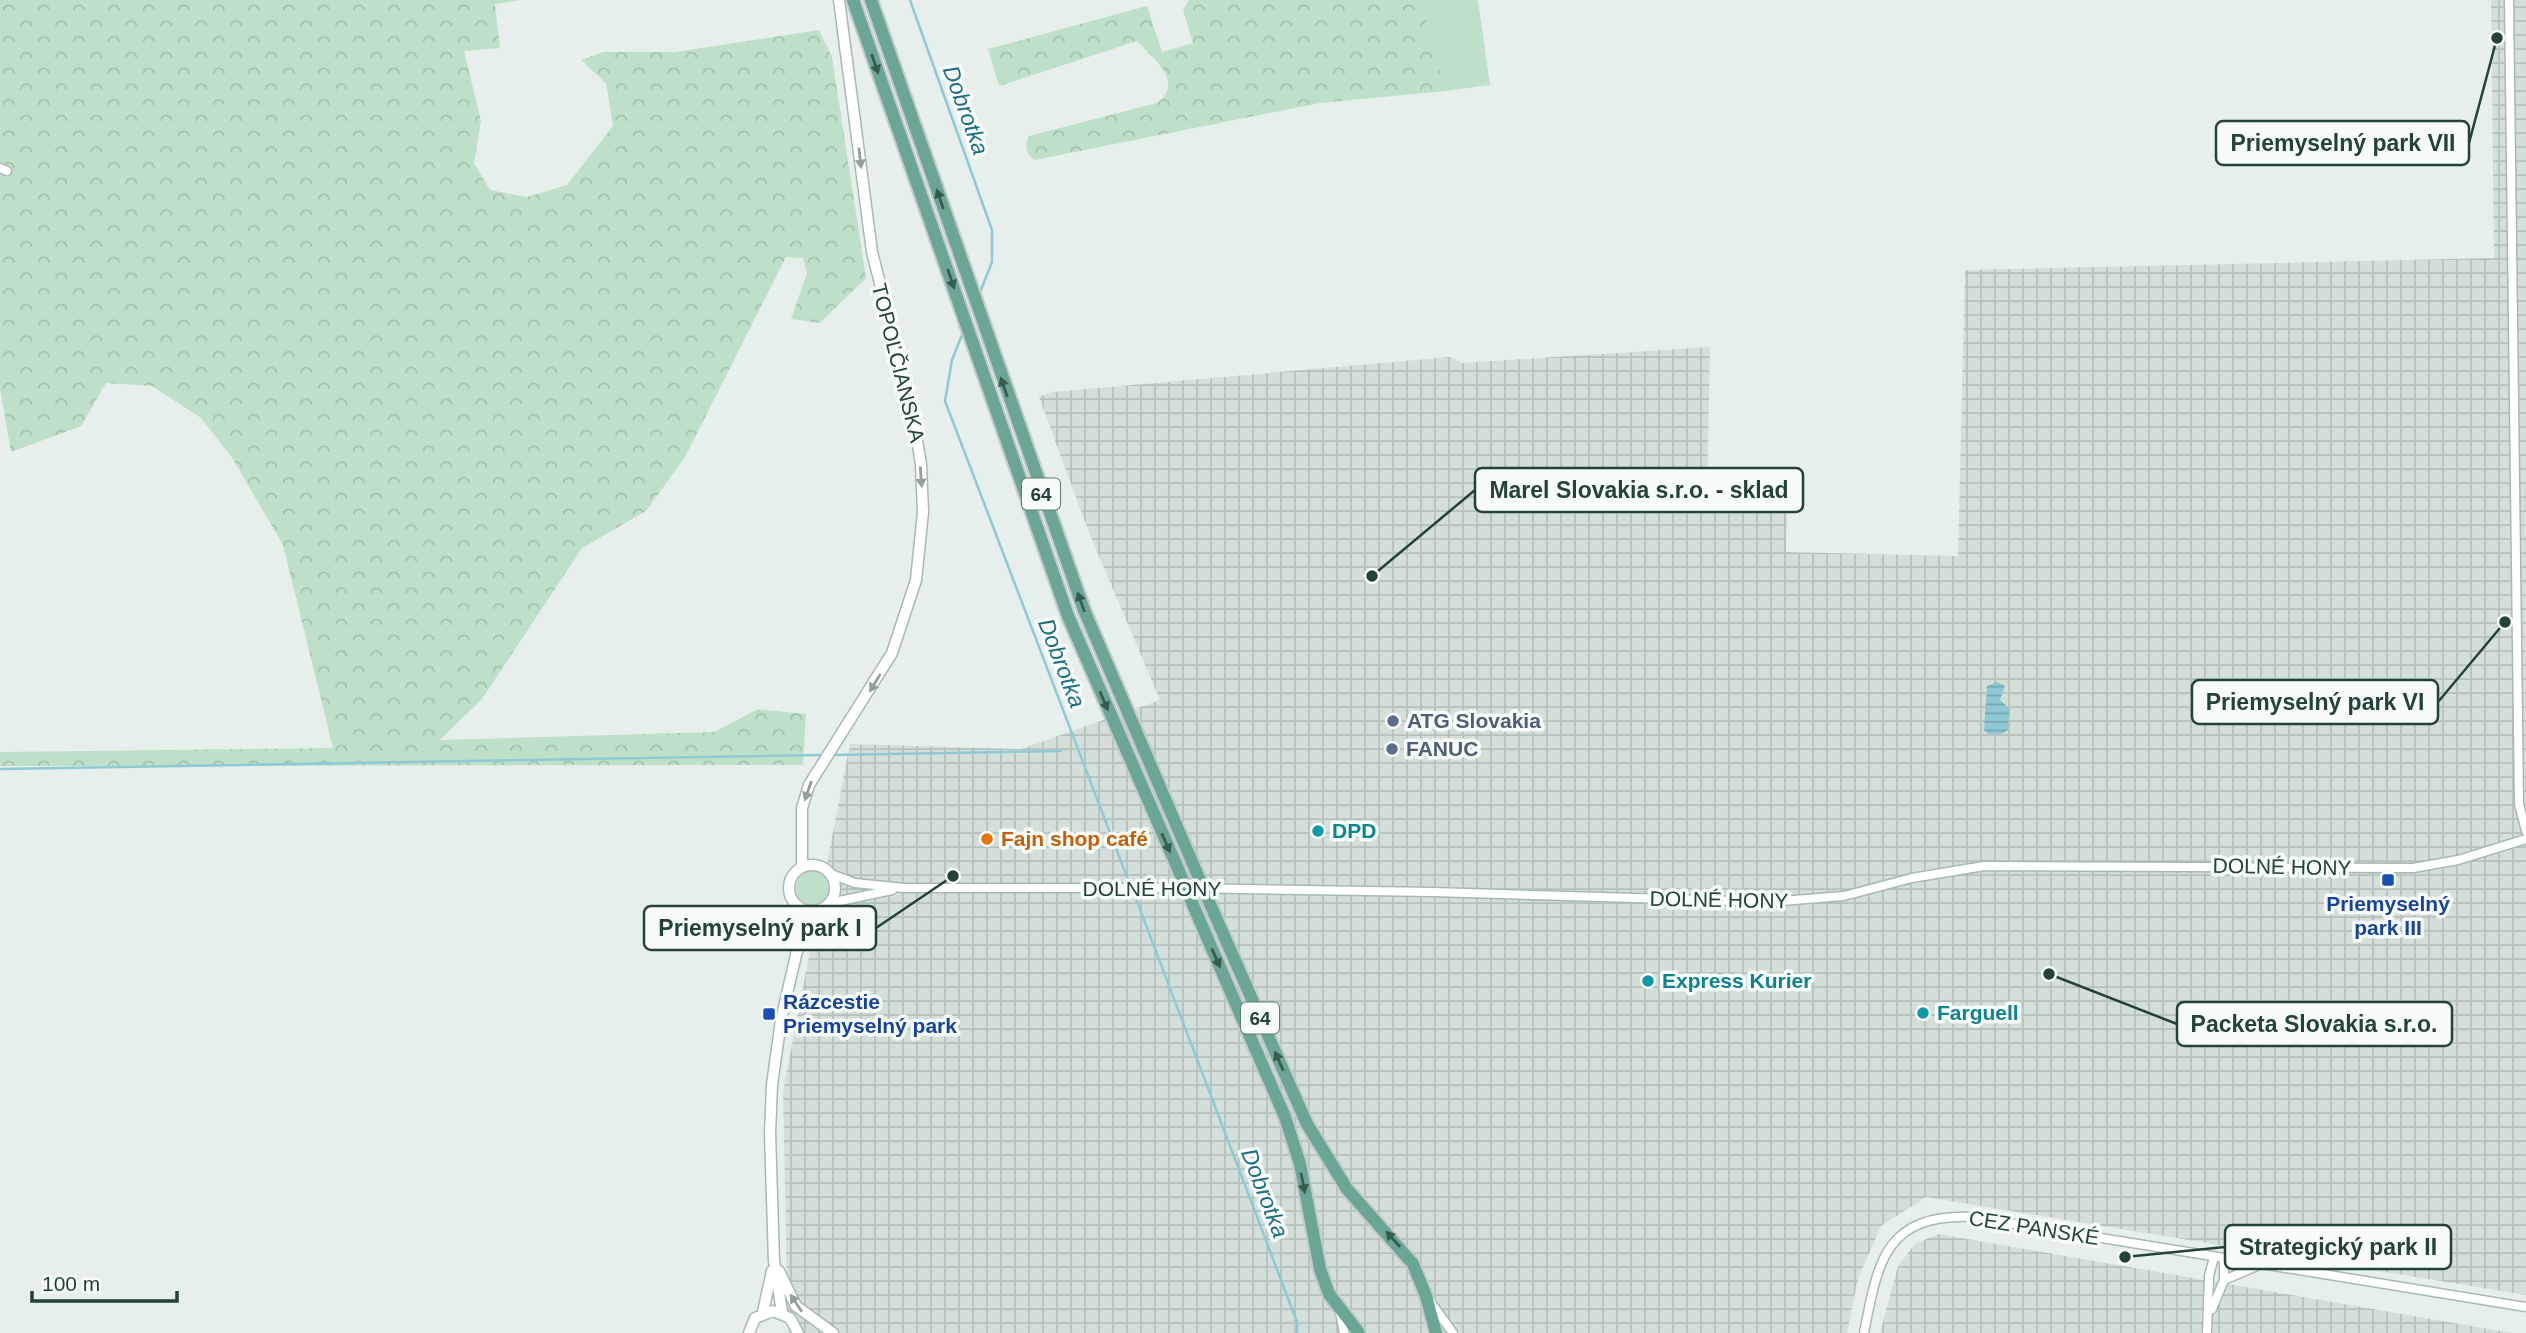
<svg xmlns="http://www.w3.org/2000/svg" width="2526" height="1333" font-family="Arial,sans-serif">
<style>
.industrial{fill:url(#industrial-grid)}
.grass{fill:#bfe0c8}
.forest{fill:url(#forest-crowns)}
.water{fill:url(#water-rules)}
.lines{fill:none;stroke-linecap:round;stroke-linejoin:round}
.stream{stroke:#8ec9d4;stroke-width:2.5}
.minor-casing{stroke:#a8b8b2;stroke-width:11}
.tertiary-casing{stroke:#a8b8b2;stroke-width:13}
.primary-casing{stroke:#c2cac8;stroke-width:16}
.minor{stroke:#fff;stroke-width:8}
.tertiary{stroke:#fff;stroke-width:10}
.primary{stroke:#6aa596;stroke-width:12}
.primary-bridge-casing{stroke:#c2cac8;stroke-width:16;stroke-linecap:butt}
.primary-bridge{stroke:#6aa596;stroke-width:12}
.oneway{fill:#365b51}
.oneway2{fill:#92a09c}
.service-dot{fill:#5c6f8a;stroke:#f7fbf9;stroke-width:2.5}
.culture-dot{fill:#0f9aa8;stroke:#f7fbf9;stroke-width:2.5}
.food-dot{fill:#e8710a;stroke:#f7fbf9;stroke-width:2.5}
.transit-dot{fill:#1a4fb4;stroke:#f7fbf9;stroke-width:2.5}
.labels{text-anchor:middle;stroke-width:7;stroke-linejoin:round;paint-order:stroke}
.shield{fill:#f7fbf9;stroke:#637a73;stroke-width:2}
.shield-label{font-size:19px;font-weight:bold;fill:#24423a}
.street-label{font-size:21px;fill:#24423a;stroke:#f7fbf9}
.service-label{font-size:21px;font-weight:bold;fill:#4e5e75;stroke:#f7fbf9;text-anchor:start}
.culture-label{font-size:21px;font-weight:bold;fill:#0d838f;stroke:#f7fbf9;text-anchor:start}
.food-label{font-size:21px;font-weight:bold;fill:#c56008;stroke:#f7fbf9;text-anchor:start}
.transit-label{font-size:21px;font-weight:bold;fill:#164399;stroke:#f7fbf9}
.water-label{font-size:23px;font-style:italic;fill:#1c6f80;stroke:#f7fbf9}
.leader{fill:none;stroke:#24423a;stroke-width:2.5}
.callout-dot{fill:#24423a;stroke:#f7fbf9;stroke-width:2.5}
.callout{fill:#f7fbf9;stroke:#24423a;stroke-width:2.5}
.callout-label{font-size:23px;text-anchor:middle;font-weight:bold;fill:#24423a}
</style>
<defs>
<pattern id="industrial-grid" width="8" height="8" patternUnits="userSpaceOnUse" patternTransform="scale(1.75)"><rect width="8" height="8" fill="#d4dfda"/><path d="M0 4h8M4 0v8" fill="none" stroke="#b6c1bc"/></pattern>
<pattern id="forest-crowns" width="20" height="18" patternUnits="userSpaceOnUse" patternTransform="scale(1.75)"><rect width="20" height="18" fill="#bfe0c8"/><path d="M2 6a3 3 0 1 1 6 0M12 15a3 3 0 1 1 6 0" fill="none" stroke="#a4c1ad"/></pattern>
<pattern id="water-rules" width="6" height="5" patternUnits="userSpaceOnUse" patternTransform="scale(1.75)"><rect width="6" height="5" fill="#8ec9d4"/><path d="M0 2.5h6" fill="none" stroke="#74a5ad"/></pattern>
</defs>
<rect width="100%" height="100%" fill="#e6efeb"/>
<path class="industrial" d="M2491,0H2526V1295L1926,1197L1881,1226L1858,1279L1847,1333H788L783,1091L850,744L1021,749L1160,700L1090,535L1039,397L1052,392L1450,357L1462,363L1710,347L1707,498L1787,499L1786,552L1958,556L1965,270L2494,258Z
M1938,1234L2512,1333H1880L1898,1266L1915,1244Z"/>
<path class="grass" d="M1421,0H1478L1490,85L1445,91Z
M796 888a17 17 0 1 1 34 0a17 17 0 1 1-34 0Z"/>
<path class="forest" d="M0,0H521L495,4L500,48L464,51L481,121L474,163L490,190L527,197L567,185L613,126L606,83L581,60L603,52H675L819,30L832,57L866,278L820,323L791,319L807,273L803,258L786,257L685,457L646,511L582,548L482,699L440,740L714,732L758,709L806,714L803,765L0,766V752L333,748L283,545L233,459L201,418L152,386L106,383L81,426L11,452L0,389Z
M1189,0H1421L1445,91L1320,103L1035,160C1026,155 1024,145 1029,136L1157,103C1185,82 1154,59 1137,41L999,86L988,49L1147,6L1162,52L1193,43L1183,10Z"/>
<path class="water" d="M1997,682L2005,686L2000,700L2009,708L2008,730L2001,734H1988L1984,730L1987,686Z"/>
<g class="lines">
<path class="stream" d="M910,0L992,230V262L979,295
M964,330L952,360L945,401L1130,885
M833,755L1061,751
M0,769L820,755
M1133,891L1297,1322V1333"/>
<g class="minor-casing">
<path id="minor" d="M2509,0L2519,804L2526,831
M0,168L7,171
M831,874L855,883L904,888H1180L1433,892L1770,902L1844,896L1912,878L1984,866L2413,868L2458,860L2526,839
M830,903L892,890
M2224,1280L2257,1266
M1430,1301L1453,1333
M2212,1309L2224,1280V1259
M1340,1312L1344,1333
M1864,1333C1878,1261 1885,1214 1972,1217L2526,1307
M2207,1333L2209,1276L2214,1257"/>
</g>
<g class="tertiary-casing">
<path id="tertiary" d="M789 888a23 23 0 1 1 46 0a23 23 0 1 1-46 0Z
M802,867V808L809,785L892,653L916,580L923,512L921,464L911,405L872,252L839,0
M797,952L816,911
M779,1271L796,1306L833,1333
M763,1312L772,1271
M782,1312L774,1261L770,1133L772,1085L781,1020L796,955L797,905
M749,1333L755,1318L773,1311L790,1318L798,1333"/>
</g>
<g class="primary-casing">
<path id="primary" d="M853,0L1068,616L1179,871
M871,0L1084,610L1196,871
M1196,912L1285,1117L1300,1164L1320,1269L1329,1294L1359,1333
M1214,913L1307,1124L1347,1189L1413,1264L1426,1296L1436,1333"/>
</g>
<use href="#minor" class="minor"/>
<use href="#tertiary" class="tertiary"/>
<use href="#primary" class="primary"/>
<g class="primary-bridge-casing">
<path id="primary-bridge" d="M1179,871L1196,912
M1196,871L1214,913"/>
</g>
<use href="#primary-bridge" class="primary-bridge"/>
</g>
<defs><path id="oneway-solid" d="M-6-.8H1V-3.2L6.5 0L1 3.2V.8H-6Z" transform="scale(1.75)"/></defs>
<g class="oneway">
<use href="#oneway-solid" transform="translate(875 64) rotate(71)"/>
<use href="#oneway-solid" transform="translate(940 199) rotate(-109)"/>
<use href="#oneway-solid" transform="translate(951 279) rotate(71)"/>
<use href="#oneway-solid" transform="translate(1004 387) rotate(-109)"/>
<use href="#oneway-solid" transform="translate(1081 602) rotate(-110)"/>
<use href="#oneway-solid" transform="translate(1104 701) rotate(67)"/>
<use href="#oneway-solid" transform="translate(1166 843) rotate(66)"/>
<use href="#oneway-solid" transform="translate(1216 958) rotate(66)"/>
<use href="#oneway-solid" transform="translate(1279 1061) rotate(-114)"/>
<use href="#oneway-solid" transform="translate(1303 1183) rotate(79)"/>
<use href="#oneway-solid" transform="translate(1393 1239) rotate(-132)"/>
</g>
<g class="oneway2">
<use href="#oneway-solid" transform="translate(860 158) rotate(83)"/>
<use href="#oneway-solid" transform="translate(921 477) rotate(86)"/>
<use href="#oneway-solid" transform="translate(875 683) rotate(121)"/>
<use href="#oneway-solid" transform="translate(808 791) rotate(109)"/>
<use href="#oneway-solid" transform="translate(796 1303) rotate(-124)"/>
</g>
<g class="service-dot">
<circle cx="1393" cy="721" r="7"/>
<circle cx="1392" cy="749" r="7"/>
</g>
<g class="culture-dot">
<circle cx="1318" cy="831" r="7"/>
<circle cx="1648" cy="981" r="7"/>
<circle cx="1923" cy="1013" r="7"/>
</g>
<circle class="food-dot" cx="987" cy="839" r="7"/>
<g class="transit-dot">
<rect x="2381" y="873" width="14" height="14" rx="3.5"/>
<rect x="762" y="1007" width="14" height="14" rx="3.5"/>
</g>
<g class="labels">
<g class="shield">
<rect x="1022" y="478.5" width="38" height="31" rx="5"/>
<rect x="1241" y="1002.5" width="38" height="31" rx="5"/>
</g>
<g class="shield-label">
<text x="1041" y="501">64</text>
<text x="1260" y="1025">64</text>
</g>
<g class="street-label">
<text transform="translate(898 363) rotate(76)" y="7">TOPOĽČIANSKA</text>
<text transform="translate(2282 867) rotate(1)" y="7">DOLNÉ HONY</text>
<text x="1152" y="896">DOLNÉ HONY</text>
<text transform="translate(1719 900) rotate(1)" y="7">DOLNÉ HONY</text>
<text transform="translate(2034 1228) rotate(9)" y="7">CEZ PANSKÉ</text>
</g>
<g class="service-label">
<text x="1407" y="728">ATG Slovakia</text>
<text x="1406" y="756">FANUC</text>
</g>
<g class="culture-label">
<text x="1332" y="838">DPD</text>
<text x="1662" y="988">Express Kurier</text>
<text x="1937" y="1020">Farguell</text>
</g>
<g class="food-label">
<text x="1001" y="846">Fajn shop café</text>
</g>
<g class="transit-label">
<text x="2388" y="911">Priemyselný<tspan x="2388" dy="24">park III</tspan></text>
<text x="783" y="1009" text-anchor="start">Rázcestie<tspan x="783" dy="24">Priemyselný park</tspan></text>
</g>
<g class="water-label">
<text transform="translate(966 110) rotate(70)" y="8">Dobrotka</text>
<text transform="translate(1062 663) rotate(69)" y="8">Dobrotka</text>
<text transform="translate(1265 1193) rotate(69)" y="8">Dobrotka</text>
</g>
</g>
<path class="leader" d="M2497 38L2469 143M1372 576L1475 490M2505 622L2438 702M953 876L876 928M2049 974L2177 1024M2125 1257L2225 1247"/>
<g class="callout-dot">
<circle cx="2497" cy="38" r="7"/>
<circle cx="1372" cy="576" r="7"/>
<circle cx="2505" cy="622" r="7"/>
<circle cx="953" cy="876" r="7"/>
<circle cx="2049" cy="974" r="7"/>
<circle cx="2125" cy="1257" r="7"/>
</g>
<g class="callout">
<rect x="2216" y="121" width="253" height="44" rx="7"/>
<rect x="1475" y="468" width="328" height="44" rx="7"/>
<rect x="2192" y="680" width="246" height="44" rx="7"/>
<rect x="644" y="906" width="232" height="44" rx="7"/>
<rect x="2177" y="1002" width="275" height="44" rx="7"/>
<rect x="2225" y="1225" width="226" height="44" rx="7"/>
</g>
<g class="callout-label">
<text x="2343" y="151">Priemyselný park VII</text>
<text x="1639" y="498">Marel Slovakia s.r.o. - sklad</text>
<text x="2315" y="710">Priemyselný park VI</text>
<text x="760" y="936">Priemyselný park I</text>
<text x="2314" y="1032">Packeta Slovakia s.r.o.</text>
<text x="2338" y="1255">Strategický park II</text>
</g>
<path d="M32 1291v10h145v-10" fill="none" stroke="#24423a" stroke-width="3.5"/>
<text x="42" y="1291" font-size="21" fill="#24423a" stroke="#f7fbf9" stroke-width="5" paint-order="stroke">100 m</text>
</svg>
